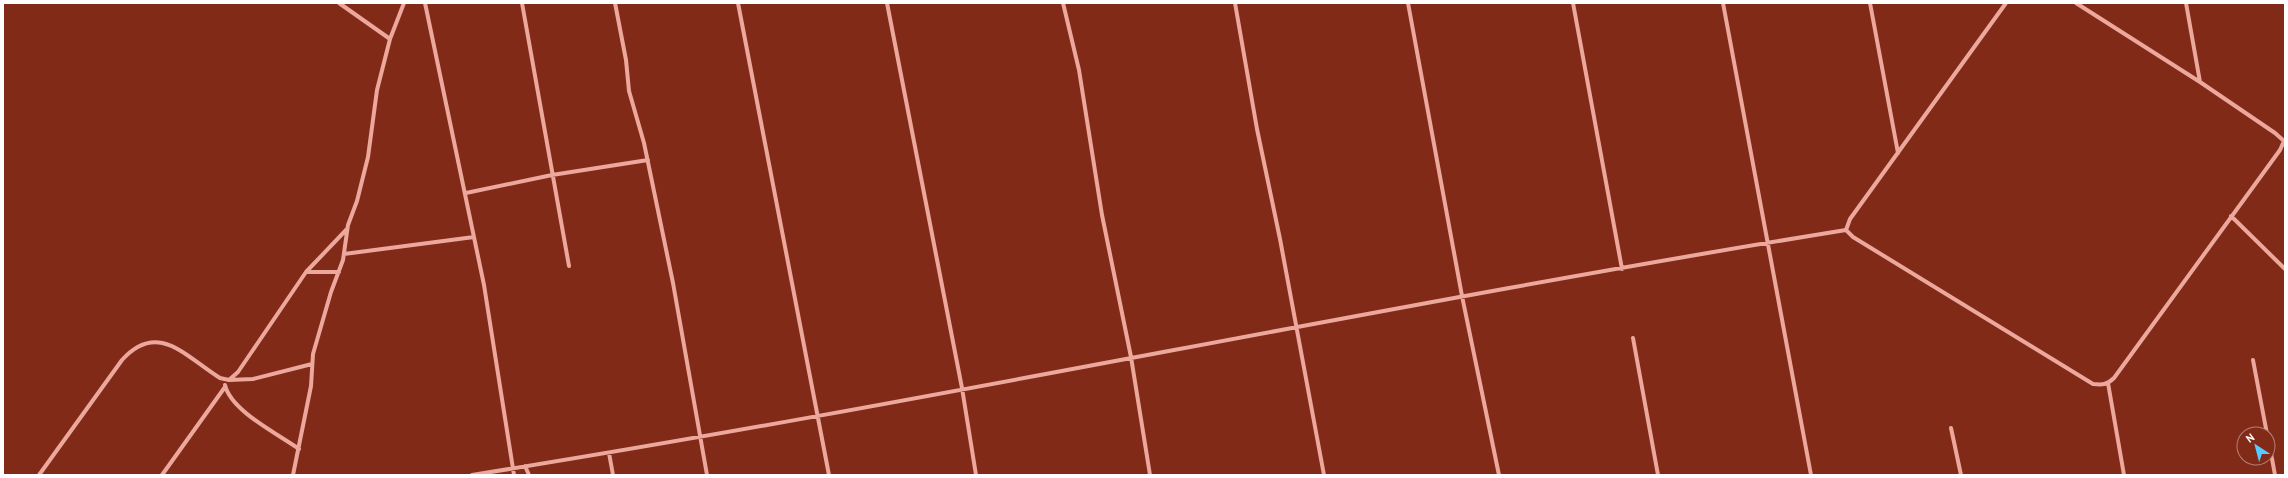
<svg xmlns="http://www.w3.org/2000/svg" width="2288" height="478" font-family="'PT Sans',sans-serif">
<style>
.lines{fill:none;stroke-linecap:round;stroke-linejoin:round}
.street{stroke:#eca89c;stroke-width:4}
</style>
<rect width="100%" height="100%" fill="#822a18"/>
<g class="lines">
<path class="street" d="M339,3L390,39
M425,3L484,285L514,475
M522,3L569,266
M615,3L626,60L629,91L644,143L673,283L707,475
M738,3L829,475
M887,3L962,388L976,475
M1063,3L1079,70L1102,215L1131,357L1150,475
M1235,3L1257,129L1280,239L1324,475
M1408,3L1462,296L1499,475
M1573,3L1622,269
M1723,3L1811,475
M1870,3L1898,153
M2006,3L1850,219L1846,230L1853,237L2093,384C2102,385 2107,385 2114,378L2280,150L2284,141L2275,133L2200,82L2076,3
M2186,3L2200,82
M466,193L552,175L648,160
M2231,216L2285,269
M344,254L474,237
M306,272H339
M1633,338L1658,475
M2253,360L2267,434
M229,380L253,379L312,364
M2108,383L2124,475
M225,385C231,411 278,434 299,449
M1951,428L1961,475
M2268,437L2275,475
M609,453L613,475
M525,466L529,475
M39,475L122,360C158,320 186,357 220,378L229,380L238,372L306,272L347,229
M162,475L225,387
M293,475L311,386L313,354L331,292L343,260L348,225L357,201L368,157L377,90L390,39L404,3
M472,475C931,402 1387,304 1846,230"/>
</g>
<rect width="2288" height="478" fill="none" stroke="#ffffff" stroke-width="8"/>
<g transform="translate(2256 446) rotate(324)"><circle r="19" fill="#822a18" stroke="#b47f74"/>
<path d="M0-3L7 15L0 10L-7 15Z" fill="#57caff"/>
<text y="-6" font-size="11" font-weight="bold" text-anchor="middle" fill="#ffffff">N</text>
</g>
</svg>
